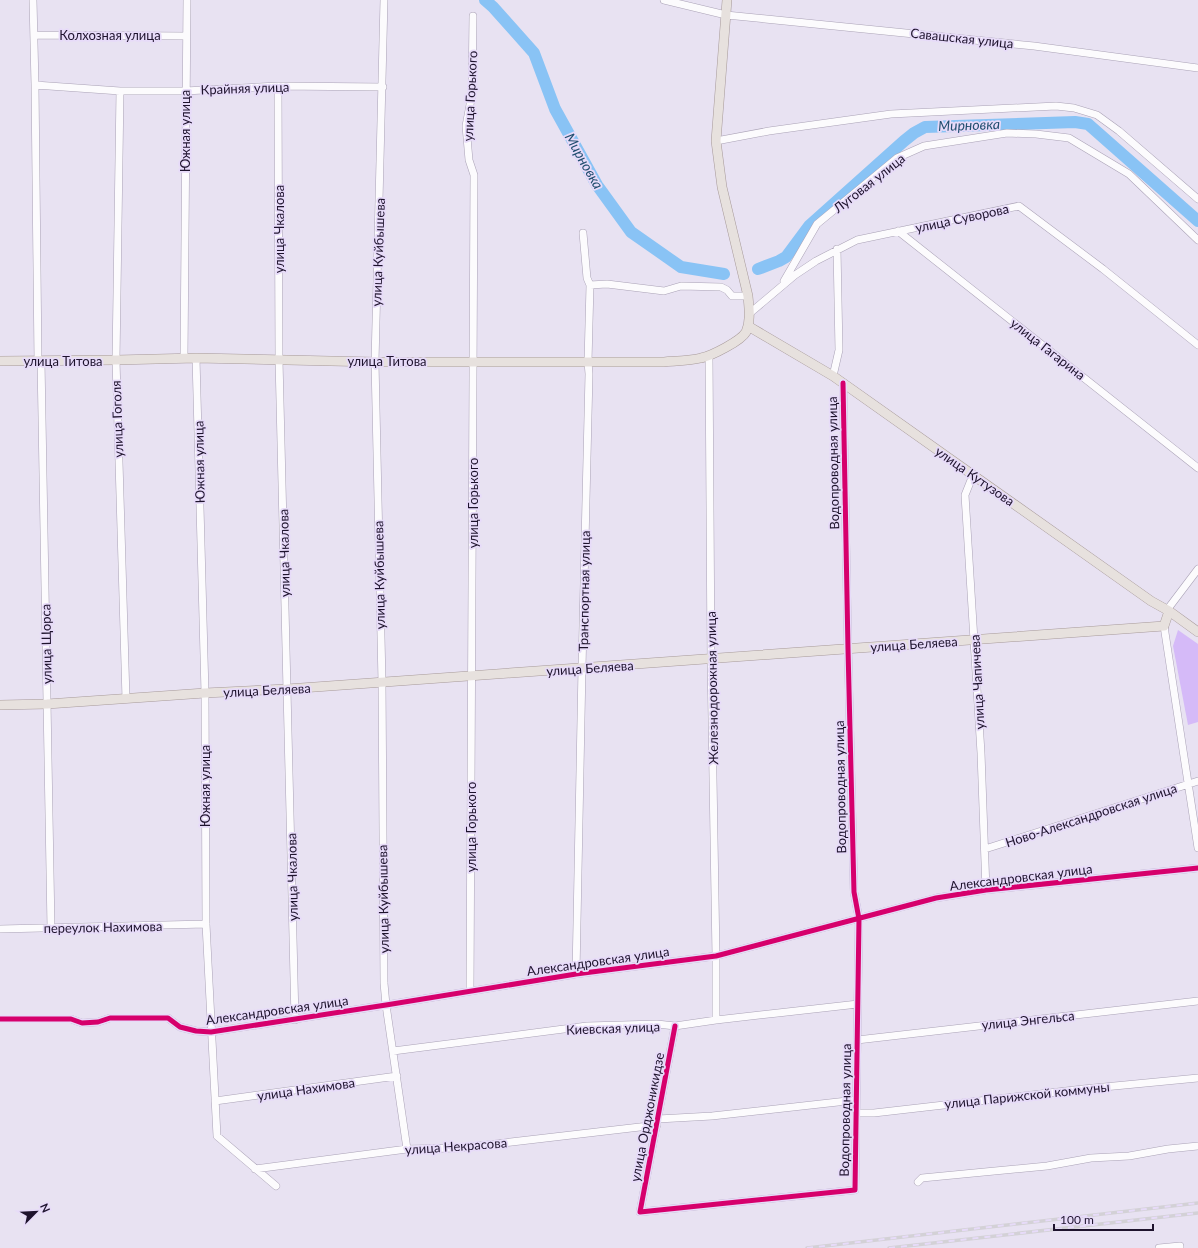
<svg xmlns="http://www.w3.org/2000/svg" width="1198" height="1248" font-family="Lato,sans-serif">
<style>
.green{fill:#d5baf8}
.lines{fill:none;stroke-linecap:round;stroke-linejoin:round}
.river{stroke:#89c3f5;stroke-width:12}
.minor-casing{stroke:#aaa2b6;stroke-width:8}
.major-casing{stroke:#a79a9a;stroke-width:10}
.minor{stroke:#fcfbfd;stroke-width:7}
.major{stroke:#e7e1de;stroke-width:9}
.rail-casing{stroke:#d3d1d6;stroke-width:3.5}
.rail{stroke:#e7dbf9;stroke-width:2;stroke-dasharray:6;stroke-linecap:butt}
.cycleway-casing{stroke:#e7dbf9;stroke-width:8}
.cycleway{stroke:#d6006c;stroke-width:5}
.labels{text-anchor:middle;stroke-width:3.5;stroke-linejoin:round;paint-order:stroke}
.street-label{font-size:13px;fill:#1e132d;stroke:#e7dbf9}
.water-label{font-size:14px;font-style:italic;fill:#214e6f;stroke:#e7dbf9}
</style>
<rect width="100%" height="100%" fill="#e8e2f2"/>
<path class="green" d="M1178,630L1198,644V722L1188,725L1173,646Z"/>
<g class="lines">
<path class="river" d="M485,0L493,7L534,53L555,109L597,185L631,232L681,267L724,274
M758,269L779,261L786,257L809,226L904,141L914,133L925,127L1075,122L1088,124L1198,221"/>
<g class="minor-casing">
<path id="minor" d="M33,0L35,85L38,361
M384,0L375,362L382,682L384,983L386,1005L407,1149
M664,0L726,15L1034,46L1198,68
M35,35L186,36
M35,85L120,91H185L278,86L383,87
M278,86L279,360L295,1020
M120,91L116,360L126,699
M716,141L769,131L891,114L1056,106L1074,108L1097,115L1119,131L1198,199
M898,231L1198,468
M784,281L817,224L897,158L924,146L1007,133L1036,134L1069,138L1129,174L1198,240
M590,285L607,284L664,291L681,286L721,287L727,290L732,296H748
M750,313L795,275L816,261L857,240L1019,206L1103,269L1198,345
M709,356L711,659L716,956V1020
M184,358L187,0
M196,358L205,693L206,924L217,1136L276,1186
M41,361L51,928
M833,376L839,350L837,249
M973,475L965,495L981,753L986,890
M1167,610L1198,569
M1164,626L1198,848
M985,849L1198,781
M0,929L206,924
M576,974L582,668L589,374L588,362L590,285L587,278L583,233
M470,991C472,719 472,447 474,175L469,160L466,126L472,94L473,16
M0,1019H71L82,1023L98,1022L110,1018H168L180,1027L196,1031L211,1032L386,1005L576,974L716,956L936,898L986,890L1198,868
M675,1026L640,1212L855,1190L859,919L854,892L848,649L843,383
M857,1040L1198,1001
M393,1051L587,1026L657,1024L675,1026L716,1020L858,1004
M215,1101L397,1076
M856,1113H874L1083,1089L1198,1078
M658,1119L712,1116L856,1100
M255,1169L407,1149L460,1148L657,1125
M918,1182L922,1178L1047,1166L1091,1158L1129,1156L1168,1149L1198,1146
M1159,1248L1180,1246V1248"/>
</g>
<g class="major-casing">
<path id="major" d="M748,326L833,376L1151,601L1169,611L1198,632
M0,361L116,360L196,358L375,362H664C676,361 689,361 701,358C711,356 741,341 746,332C751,321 749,308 748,296L722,187L716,141L727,0
M0,705L47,704L205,693L287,689L1164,626L1169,611"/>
</g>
<use href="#minor" class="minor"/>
<use href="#major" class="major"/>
<g class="rail-casing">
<path id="rail" d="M807,1248L1198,1203
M889,1248L1198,1213"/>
</g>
<use href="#rail" class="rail"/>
<g class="cycleway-casing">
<path id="cycleway" d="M0,1019H71L82,1023L98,1022L110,1018H168L180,1027L196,1031L211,1032L386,1005L576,974L716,956L936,898L986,890L1198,868
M675,1026L640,1212L855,1190L859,919L854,892L848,649L843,383"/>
</g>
<use href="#cycleway" class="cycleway"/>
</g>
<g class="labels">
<g class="street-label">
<text x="110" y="40">Колхозная улица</text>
<text transform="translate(962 38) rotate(6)" y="5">Савашская улица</text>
<text transform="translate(245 88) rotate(-2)" y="5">Крайняя улица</text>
<text transform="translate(470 96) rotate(-87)" y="5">улица Горького</text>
<text transform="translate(185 131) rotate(-90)" y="5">Южная улица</text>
<text transform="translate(869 183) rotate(-38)" y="5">Луговая улица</text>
<text transform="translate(962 218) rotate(-12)" y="5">улица Суворова</text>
<text transform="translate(279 229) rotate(-90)" y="5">улица Чкалова</text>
<text transform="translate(378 252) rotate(-88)" y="5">улица Куйбышева</text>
<text transform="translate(1048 349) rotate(38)" y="5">улица Гагарина</text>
<text x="63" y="366">улица Титова</text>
<text x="387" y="366">улица Титова</text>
<text transform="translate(117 419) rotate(-92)" y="5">улица Гоголя</text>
<text transform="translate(199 462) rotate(-91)" y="5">Южная улица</text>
<text transform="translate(833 463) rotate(-91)" y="5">Водопроводная улица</text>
<text transform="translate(975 476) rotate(35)" y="5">улица Кутузова</text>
<text transform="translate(473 503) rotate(-90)" y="5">улица Горького</text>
<text transform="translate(284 553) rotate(-91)" y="5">улица Чкалова</text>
<text transform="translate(379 575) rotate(-91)" y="5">улица Куйбышева</text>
<text transform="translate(584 591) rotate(-89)" y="5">Транспортная улица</text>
<text transform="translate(46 644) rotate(-91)" y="5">улица Щорса</text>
<text transform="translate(914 644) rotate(-4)" y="5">улица Беляева</text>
<text transform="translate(590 668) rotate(-4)" y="5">улица Беляева</text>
<text transform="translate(977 682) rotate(-93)" y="5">улица Чапичева</text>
<text transform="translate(712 688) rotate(-91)" y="5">Железнодорожная улица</text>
<text transform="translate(267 690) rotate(-3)" y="5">улица Беляева</text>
<text transform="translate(205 786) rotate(-90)" y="5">Южная улица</text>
<text transform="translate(840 787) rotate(-91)" y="5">Водопроводная улица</text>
<text transform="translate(1091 815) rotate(-18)" y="5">Ново-Александровская улица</text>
<text transform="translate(471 827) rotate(-90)" y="5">улица Горького</text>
<text transform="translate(292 877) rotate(-91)" y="5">улица Чкалова</text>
<text transform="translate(1021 877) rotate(-7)" y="5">Александровская улица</text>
<text transform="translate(383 899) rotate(-91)" y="5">улица Куйбышева</text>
<text transform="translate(103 927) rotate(-1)" y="5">переулок Нахимова</text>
<text transform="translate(598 961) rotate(-8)" y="5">Александровская улица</text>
<text transform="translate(277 1010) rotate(-8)" y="5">Александровская улица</text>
<text transform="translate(1028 1020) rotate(-6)" y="5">улица Энгельса</text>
<text transform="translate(613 1028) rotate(-2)" y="5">Киевская улица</text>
<text transform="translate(306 1089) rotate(-8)" y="5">улица Нахимова</text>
<text transform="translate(1027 1095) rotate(-6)" y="5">улица Парижской коммуны</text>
<text transform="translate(845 1110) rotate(-89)" y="5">Водопроводная улица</text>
<text transform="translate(647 1117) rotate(-79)" y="5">улица Орджоникидзе</text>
<text transform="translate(456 1146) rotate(-4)" y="5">улица Некрасова</text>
</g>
<g class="water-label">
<text transform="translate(969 125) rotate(-2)" y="5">Мирновка</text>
<text transform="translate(584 161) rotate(60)" y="5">Мирновка</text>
</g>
</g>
<g transform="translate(36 1212) rotate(66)" stroke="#e7dbf9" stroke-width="3" paint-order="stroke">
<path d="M0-3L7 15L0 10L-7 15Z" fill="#1e132d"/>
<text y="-6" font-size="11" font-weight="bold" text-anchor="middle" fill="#1e132d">N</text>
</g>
<path d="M1054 1224v6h99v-6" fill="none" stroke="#1e132d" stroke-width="2"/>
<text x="1060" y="1224" font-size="12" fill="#1e132d" stroke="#e7dbf9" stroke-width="3" paint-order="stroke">100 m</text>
</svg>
